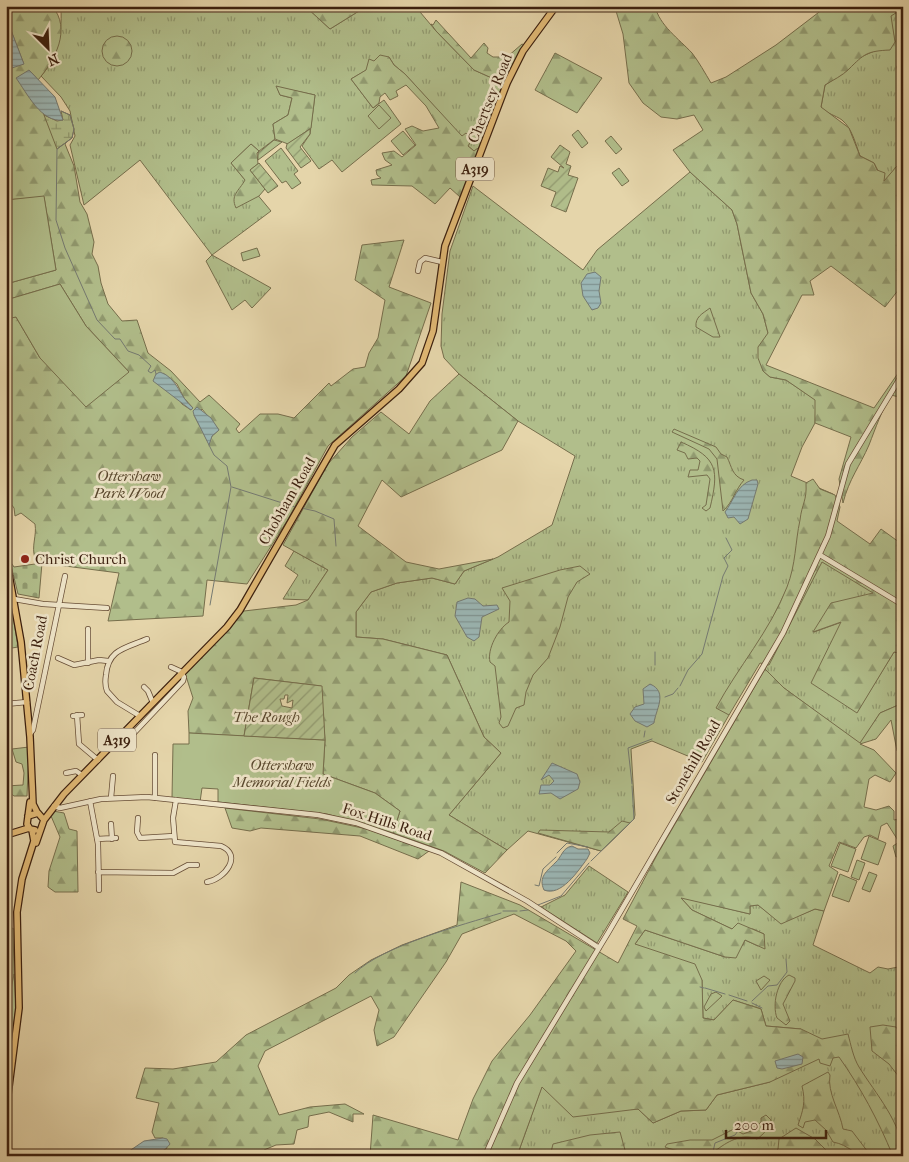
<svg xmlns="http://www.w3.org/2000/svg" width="909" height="1162" font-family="'IM FELL French Canon',serif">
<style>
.grass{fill:url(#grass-tufts);stroke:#766e4c}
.forest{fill:url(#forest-firs);stroke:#766e4c;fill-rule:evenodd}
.wetland{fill:url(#wetland-marsh);stroke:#766e4c}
.cemetery{fill:url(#cemetery-stones);stroke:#766e4c}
.park{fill:#b1be8b;stroke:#766e4c}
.garden{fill:url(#garden-furrows);stroke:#766e4c;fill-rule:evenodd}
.water{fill:url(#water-rules);stroke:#757a72}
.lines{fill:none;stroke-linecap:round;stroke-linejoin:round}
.stream{stroke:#757a72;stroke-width:1}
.minor-casing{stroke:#664c35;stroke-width:6}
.major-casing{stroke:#3b1f0e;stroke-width:8}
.minor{stroke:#eee4c8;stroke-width:4.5}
.major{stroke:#e2ba75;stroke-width:5.5}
.poi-dot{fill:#8f2418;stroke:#eee4c8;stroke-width:2}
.labels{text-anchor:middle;stroke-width:5;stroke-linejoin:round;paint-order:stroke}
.shield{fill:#eee4c8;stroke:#715a46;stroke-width:1}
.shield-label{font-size:14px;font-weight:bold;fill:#3b1f0e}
.street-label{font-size:15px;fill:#3b1f0e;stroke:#eee4c8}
.park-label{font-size:15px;font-style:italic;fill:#58472d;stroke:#eee4c8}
.poi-label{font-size:15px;fill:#3b1f0e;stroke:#eee4c8;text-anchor:start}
</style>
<defs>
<pattern id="grass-tufts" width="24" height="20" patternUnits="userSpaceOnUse" patternTransform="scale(1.25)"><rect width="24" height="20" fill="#b1be8b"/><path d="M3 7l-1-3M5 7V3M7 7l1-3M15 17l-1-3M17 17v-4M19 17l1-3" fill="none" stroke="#919a70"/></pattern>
<pattern id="forest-firs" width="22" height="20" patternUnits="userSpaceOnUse" patternTransform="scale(1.25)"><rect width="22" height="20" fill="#b1be8b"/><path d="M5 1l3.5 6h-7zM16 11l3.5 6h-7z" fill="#919a70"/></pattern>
<pattern id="wetland-marsh" width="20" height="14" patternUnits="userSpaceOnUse" patternTransform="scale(1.25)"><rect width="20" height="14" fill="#b1be8b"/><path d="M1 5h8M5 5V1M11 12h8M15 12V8" fill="none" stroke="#919a70"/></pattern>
<pattern id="cemetery-stones" width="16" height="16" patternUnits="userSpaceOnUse" patternTransform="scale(1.25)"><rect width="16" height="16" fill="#b1be8b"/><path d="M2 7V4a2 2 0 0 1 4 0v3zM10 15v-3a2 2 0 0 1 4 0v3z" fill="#919a70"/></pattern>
<pattern id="garden-furrows" width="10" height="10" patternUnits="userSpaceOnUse" patternTransform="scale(1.25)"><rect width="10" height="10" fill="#b1be8b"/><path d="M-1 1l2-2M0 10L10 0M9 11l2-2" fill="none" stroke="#919a70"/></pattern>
<pattern id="water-rules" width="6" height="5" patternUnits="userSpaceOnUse" patternTransform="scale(1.25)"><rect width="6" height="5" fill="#9bb6b4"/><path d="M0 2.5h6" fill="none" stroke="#809391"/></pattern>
</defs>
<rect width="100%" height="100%" fill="#e5d5aa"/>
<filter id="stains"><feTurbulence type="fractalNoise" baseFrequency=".004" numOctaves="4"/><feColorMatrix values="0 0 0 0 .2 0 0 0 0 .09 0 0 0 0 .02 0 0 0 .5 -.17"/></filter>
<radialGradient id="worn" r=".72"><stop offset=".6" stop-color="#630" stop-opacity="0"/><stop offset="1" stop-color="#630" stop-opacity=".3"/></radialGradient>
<path class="grass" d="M57,6H305L330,29L367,6H415L436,31L474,70L503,83L481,146L474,151L468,146L472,139L462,137L405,74L394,65L389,57L351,79L373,108L384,100L401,124L342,172L332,160L319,169L302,146L310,134L315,95L277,87L280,95L292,98L288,115L273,124L275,139L259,151L251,144L231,163L271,211L212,255L271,288L252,308L245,300L232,310L206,261L212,255L140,160L84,205L70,145L75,136L70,111L61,97L41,76C58,57 62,35 61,9Z
M900,6H903V45L897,67L903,102V159L884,182L874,163L860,156C856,145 852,128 842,120C835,115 827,114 821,107L825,85L848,70L856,59L895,42L890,16L899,11Z
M281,148L298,171L294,174L301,183L292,189L286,181L282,183L265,161Z
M690,172L732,210L737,224L751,293L763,314L768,333L763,371L770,377L786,380L816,400L815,423L802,447L791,476L833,494L729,708V715L702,762L652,741L631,749L635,815L634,819L601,851L528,831L507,850L449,815L501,753L484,737L447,655L383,639L356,637V612L371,592L397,583L432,578L455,584L464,571L498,557L552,525L575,456L518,421L459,374L444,358L441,346L442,314L450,251L473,186L583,270L597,250Z
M294,551L328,570L308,600L283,599L298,575L285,566Z
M822,561L874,593L814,632L842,622L857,712L894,652L903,654V703L880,713L860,744L784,688L765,669Z
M589,866L628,892L597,943L541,907L565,895Z
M680,897L750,914V906L758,905L781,923L815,909L824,911L813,945L870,973L878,967L888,969L903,966V1156H517L542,1086L620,1110L638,1109L653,1123L681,1111L706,1110L717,1095L770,1082L801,1029L766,1026L761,1009L733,1000L714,1020L703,1018L702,980L635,944L645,930L725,957L743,945L745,940L758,946L763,941L764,934L753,929H732L692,910Z
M13,928L14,974L6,1015V932Z"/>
<path class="forest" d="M6,6H52C72,29 55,60 38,80L29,70L44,115L58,123L70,137L65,144L74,166L80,202L87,214L94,242L92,254L98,266L101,283L108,304L122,321L137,320L148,353L171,371L200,402L209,395L240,424L236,429L239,433L260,414H278L294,418L329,383L331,386L353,369L365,367L369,353L378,338L385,300L355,280L362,245L404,240L389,287L431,303L406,376L328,446L287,521L247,584L207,580L203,616L108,621L119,573L42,563V557L35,558C31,546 37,536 35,524L21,513L15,516L14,508L9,501L6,502V319L16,317L40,358L129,372L86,326L60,284L6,300V284L56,270L44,197L6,200V62L8,67L23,62L7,20ZM163,373L177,384L184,398L193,408L191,410L182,404ZM202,409L219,430L212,436L209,444L194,415Z
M305,6H367L330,29Z
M602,6H655C659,25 679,39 692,53C699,62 705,73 711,83L726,77L776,45L827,6H900L899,11L891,16L895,42L890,50C867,51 864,54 849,69C842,76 833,80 825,85L821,107L849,128L860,156L874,163L877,170L885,173L884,181L903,159V284L885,307L831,266L810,281L814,295H802L766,365L874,408L903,366V398L891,395C881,412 876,427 869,445C860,466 849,479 843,503L839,479L851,437L815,423V400L786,380L770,377L763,371L758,358V347L768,333L763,314L751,293L737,224L732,210L690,172L673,150L703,130L694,115L677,119L661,117L643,103L629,83L623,34L616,11Z
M436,20L471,58L484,43L488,48L487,53L493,57H507L522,44L524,45L503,83L474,70L436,31L431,24L433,25Z
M102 51a15 15 0 1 1 30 0a15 15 0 1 1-30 0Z
M903,45V102L897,67Z
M555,53L602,78L577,113L535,90Z
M380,55L389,57L394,65L405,74L462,136L466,133L472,139L468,146L474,151L481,146L460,197L450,188L435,204L412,186L372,185L371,180L381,178L377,175L376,170L392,165L385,160L382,153L394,151L402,157L416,145L405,129L412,126L423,131L439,128L426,106L406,85L396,91L398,96L390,100L385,93L380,97L379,103L373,108L351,79L366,70L369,59L374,61Z
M276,86L315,95L311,128L288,144L275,139L273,124L288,115L292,98L280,95Z
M251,144L259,151L257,153L258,164L250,170L265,189L259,196L236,208C230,195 239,191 245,180L231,163Z
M710,308L720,337H713L696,327C695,317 702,314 710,308Z
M459,374L518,421L502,450L401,497L382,480L358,526L406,562L439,569L493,559L464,571L455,584L432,578L397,583L371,592L356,612V637L383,639L447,655L484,737L501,753L449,815L507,850L485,873L444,851L393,833L400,811L375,793L323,774L325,740L321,686L254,678L244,736L189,733L188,711L193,698L185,673L244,611L296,605L308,600L328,570L283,545L328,464L352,437L381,412L409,434L430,401Z
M674,429L716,447L721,454L727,457C732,467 732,476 744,480C735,490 733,502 723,511L717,459L709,449L672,432Z
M681,442C718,458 719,470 710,508L706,511L702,508L706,505L710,479L707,475L688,477L690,470H698L700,461L697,458L688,459L685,453L677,450Z
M813,479L820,489L835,495L840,507L837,521L870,544L881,529L903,545V654L894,652L857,713L811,683L841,622L813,632L831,603L873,593L822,562L769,665L760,663L729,715L716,708C738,667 770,631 787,587C796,564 795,543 800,520C802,503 807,501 806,483Z
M580,566L590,574L577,582L568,597L560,627L548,658L533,675L526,692L524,705L516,708L508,726L503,728L499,723L501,717L495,666L490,662C487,649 498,629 509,622L510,601L502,588L560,570Z
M6,573L18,647L6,649Z
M765,669L784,688L860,743L880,713L903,703V750L897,751L891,720L876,739L860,744L874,750L896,773L890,782L875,775L869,779L864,807L876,810L889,806L894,811V820L903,818V855L896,857L893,846L899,842L887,823L881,826L878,839L870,835L864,837L856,848L839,842L829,866L838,872L824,911L815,909L781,924L758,905L750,906V914L681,898L692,910L732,929L738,923L764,934L765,949L745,940L736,958L725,957L645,930L635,944L695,964L702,980L703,1018L714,1020L733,1000L761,1009L766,1026L801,1029L822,1039L848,1034C851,1045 853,1057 859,1067C875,1093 903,1124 903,1156H893C878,1120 861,1088 839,1057L833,1058L830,1066L820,1063L819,1059L770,1082L717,1095L706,1110L681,1111L653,1123L638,1109L573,1117L542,1087L517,1156H370L373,1115L458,1140L473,1099L492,1061L530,1015L576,951L566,941L514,914L462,934L446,962L394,1037L377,1046L374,1030L379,1010L371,996L265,1051L258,1066L279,1115L310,1107L345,1104L364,1114H353V1122L329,1112L309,1116L308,1127L297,1130L294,1144L276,1145L264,1150L265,1156L226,1154L215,1156L157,1155L167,1148L163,1138H155L152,1132L159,1103L136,1098L145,1068L173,1069L216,1062L246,1035L336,988L349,975L371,960L402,945L457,925L461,882L520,905L618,963L637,926L623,919L657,855Z
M29,747L27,796H14L6,790V786L23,785L24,773L22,764L16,762L12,749Z
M225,808L320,819L367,829L429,851L418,859L360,836L261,828L250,831L232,828Z
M53,811L64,813L69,829L77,831L78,892H55L48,887L49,871L60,837L51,816Z
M622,821L630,823L601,851L538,833L540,830L609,832Z
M14,974L16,1007L6,1085V1015Z
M789,975L795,978V981L783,1004L790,1021L786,1025L777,1018C772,1005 777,981 789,975Z
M764,976L770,980L761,990L756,981Z
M716,992L722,996L706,1011L704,1007L711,994Z
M883,1025L896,1027L903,1037V1082L889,1064L872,1051L870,1027Z
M828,1072L830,1075C827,1093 840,1111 843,1129L852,1131L871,1156C853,1156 850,1145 833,1142L826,1130L815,1120L805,1122L803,1128L798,1125C803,1110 806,1102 802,1086Z
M766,1115L771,1120C769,1128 764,1134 757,1139C741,1133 727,1142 715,1151C708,1156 673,1151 665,1147L667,1144L690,1140H712L734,1129L743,1134L751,1131L761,1122V1118Z
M796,1128L815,1139L832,1156H771L778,1149L779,1139Z
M620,1132L625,1150L616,1156H550L553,1144L590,1135Z"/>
<path class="wetland" d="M61,111L70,115L74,129L72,138L57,149L44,115L57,121L63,120Z"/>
<path class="cemetery" d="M10,561L14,567L42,563L39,598L18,594Z"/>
<path class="park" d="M379,105L391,118L379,129L368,116Z
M578,130L588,143L582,148L572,135Z
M403,131L415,145L403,155L391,141Z
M611,136L622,149L616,154L605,141Z
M619,168L629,181L622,186L612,173Z
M44,196L56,270L6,284V200Z
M257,248L260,256L243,261L241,253Z
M60,284L86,326L129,372L86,407L40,358L16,317L6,319V300Z
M189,733L325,740L323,774L375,793L400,811L393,833L327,814L218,802V789L202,788L200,802L172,798L173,744H189Z
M869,836L886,843L878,865L861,859Z
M840,843L856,849L848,872L831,866Z
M857,860L865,863L859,880L851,877Z
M869,872L877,875L870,892L862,889Z
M840,874L857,881L849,902L832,896Z"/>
<path class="garden" d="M310,129V134L300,147L311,161L301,168L286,148L287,144Z
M274,140L282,142L258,160V153Z
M560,145L570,152L566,164L571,166L568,175L578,178L566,212L551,206L556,192L541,186L548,168L558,172L560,166L564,168L551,157Z
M259,163L278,186L268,193L250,170Z
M254,678L322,686L325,740L244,736ZM285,695H288L287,703L293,700L292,708L282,706L280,699H284Z"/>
<path class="water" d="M6,17L24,64L12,68L8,67L6,62Z
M29,70L55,97L63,120C41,123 27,93 16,78Z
M595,272L601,277L599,291L601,303L598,308L592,310L583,296L581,283L587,274Z
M160,372C178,378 179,397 193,408L191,410L153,381L156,374Z
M197,407L211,418L219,430L212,436L209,445L194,415L193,411Z
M752,480H757L758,484L748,519L740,524L734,517L728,518L725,512C734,500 737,485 752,480Z
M468,598L475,599L483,606L497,605L499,609L482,617L479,637L474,641L467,637L455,616L457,602Z
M650,684C669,692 655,711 654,723L647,727L635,721L630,714L635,707L644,704L643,689Z
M552,763L577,774L580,782L578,789L560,799L551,793L539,794L541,785H550L554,781L549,775L541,780Z
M572,846L578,849H588L590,853L587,859C578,871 561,897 544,890C538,877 547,871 555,863C562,857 562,848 572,846Z
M798,1054L803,1057L802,1064L782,1069L777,1068L775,1061Z
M163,1138L167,1139L170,1144C159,1159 139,1156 122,1156L144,1141Z"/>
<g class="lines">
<path class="stream" d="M61,111L70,115L74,129L72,138L57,149L56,220L65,248L97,320L115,339H120L128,351L139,355L151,366L148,371L151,373L155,370L156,374
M209,445L214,455L227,466L231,487L210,605
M232,487L295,507
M301,508L315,511L334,519L336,546
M655,652V665
M680,686L688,670L702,654L723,576L728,566L724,558L732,550L726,538
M665,697L673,694L678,688
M644,737L645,731
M632,784L628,748L652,739
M557,853L567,843L588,847
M591,861L634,819L632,786
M535,885L539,886L543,869L556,857
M538,905L561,896L589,863
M503,911H517
M520,911L528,910
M355,973C382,946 462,925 501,913
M700,987L704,988
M705,988L725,994
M729,995L747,1001
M752,1001L768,986L777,985L787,972L786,959
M752,1003L762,1008
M712,1156L715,1143L735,1135L740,1128L746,1126"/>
<g class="minor-casing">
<path id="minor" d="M418,271L420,262L425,258L442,262
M820,555L903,605
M14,599L43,604L107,608
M58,658L74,665L99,660L108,661
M88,663V629
M171,667L182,672
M144,687L148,691L153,703
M6,704L27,702
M77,715L79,744L98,760
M73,716L82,715
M140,716L117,702L107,691C105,686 105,681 106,675C108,649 126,648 147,639
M126,731L130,734L134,733L183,681L184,677L181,673
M30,734L33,730L35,720L65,576
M66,773L76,771L82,775
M111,798L113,776
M155,798V755
M176,800L173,818L175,842L221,846C243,855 225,879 207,882
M90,801L98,844L99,890
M54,806L60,808L101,799L147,797L318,815L356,823L441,853L527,901L599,948
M138,818L137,832L140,838L174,836
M111,824L112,839
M97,839L116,838
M98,872L173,873L188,865H197
M485,1156L517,1083L608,933L783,633L828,536L848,464L903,373"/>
</g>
<g class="major-casing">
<path id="major" d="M6,558L21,642L30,737L33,804L37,812
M30,802L27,824L30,829L35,830
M28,816L38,813L44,820L36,843
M44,820L64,794L227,627L240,610L335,445L399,389L422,363L433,331L445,246L507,83L523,51L556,6
M6,835L29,828
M6,1110L19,1008L17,912L22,879L34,841L32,830"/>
</g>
<use href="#minor" class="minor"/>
<use href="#major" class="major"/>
</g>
<circle class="poi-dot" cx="25" cy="559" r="5"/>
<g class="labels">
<g class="shield">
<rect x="456" y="157.5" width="38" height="23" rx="4"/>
<rect x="98" y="728.5" width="38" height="23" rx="4"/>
</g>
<g class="shield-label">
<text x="475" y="174">A319</text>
<text x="117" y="745">A319</text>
</g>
<g class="street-label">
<text transform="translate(490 98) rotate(-68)" y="5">Chertsey Road</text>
<text transform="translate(287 501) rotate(-60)" y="5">Chobham Road</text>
<text transform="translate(35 653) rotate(-79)" y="5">Coach Road</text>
<text transform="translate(693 762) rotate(-60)" y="5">Stonehill Road</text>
<text transform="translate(387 822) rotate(18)" y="5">Fox Hills Road</text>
</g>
<g class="park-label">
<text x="129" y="481">Ottershaw<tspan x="129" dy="17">Park Wood</tspan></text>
<text x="266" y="722">The Rough</text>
<text x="282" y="770">Ottershaw<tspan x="282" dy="17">Memorial Fields</tspan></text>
</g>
<g class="poi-label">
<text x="35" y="564">Christ Church</text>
</g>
</g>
<rect width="909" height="1162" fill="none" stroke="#e5d5aa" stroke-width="25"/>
<rect x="8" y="8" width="894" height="1147" fill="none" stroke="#3b1f0e" stroke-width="2.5"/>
<rect x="12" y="12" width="884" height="1137" fill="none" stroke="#3b1f0e"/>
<g transform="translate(48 48) rotate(156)" stroke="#eee4c8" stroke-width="4" paint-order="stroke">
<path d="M0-4L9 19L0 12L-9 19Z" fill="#3b1f0e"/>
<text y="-8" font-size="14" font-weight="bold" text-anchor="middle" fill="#3b1f0e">N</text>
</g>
<path d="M726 1130v8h100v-8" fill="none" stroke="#3b1f0e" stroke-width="2.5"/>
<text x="734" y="1130" font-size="15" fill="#3b1f0e" stroke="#eee4c8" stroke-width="4" paint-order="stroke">200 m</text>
<rect width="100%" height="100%" filter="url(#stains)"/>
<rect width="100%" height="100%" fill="url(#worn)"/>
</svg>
